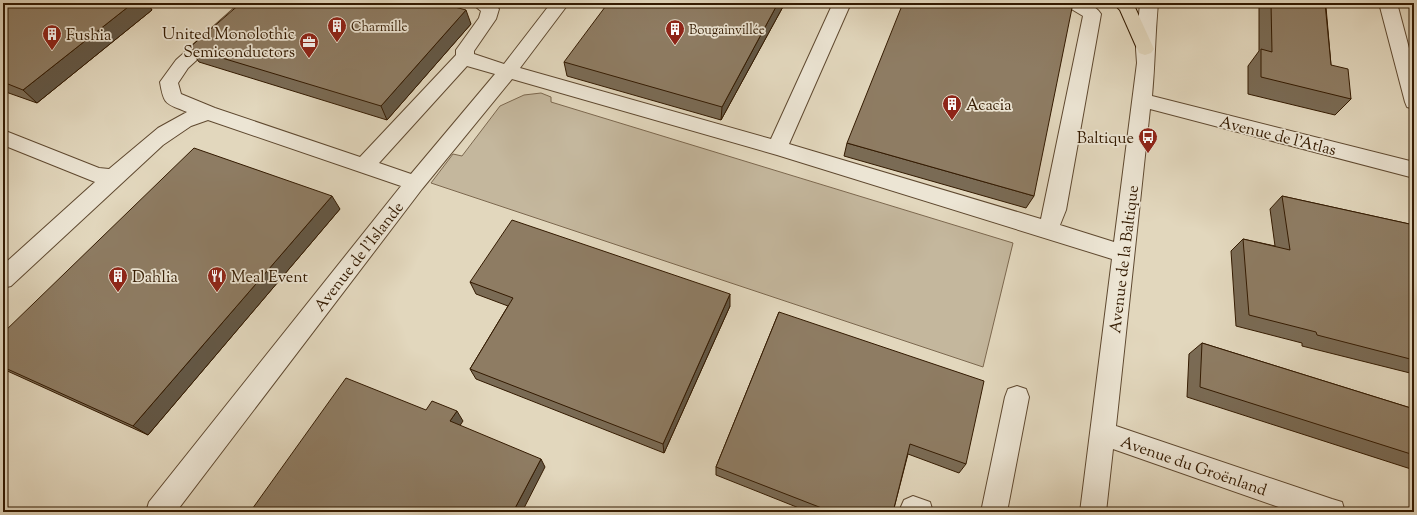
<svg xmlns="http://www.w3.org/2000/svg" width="1417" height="515" font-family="'Sorts Mill Goudy',serif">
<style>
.green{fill:#c4b79d;stroke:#7c684f}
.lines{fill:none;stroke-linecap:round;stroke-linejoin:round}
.minor-casing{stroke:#5f4930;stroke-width:2}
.major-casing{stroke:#331a01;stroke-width:2}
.minor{fill:#ece5d4;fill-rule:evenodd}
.major{fill:#e2d7bd;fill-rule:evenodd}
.wall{fill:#7a6b55;stroke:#331a01}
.shaded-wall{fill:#635745;stroke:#331a01}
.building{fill:#8e7c63;stroke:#331a01}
.labels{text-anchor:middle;stroke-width:3.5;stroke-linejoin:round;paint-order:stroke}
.far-poi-label{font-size:13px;fill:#331a01;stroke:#ece5d4;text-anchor:start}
.poi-label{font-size:16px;fill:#331a01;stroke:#ece5d4;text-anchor:start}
.street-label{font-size:16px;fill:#331a01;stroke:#ece5d4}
</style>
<rect width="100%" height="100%" fill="#e2d7bd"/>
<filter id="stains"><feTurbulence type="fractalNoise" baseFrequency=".005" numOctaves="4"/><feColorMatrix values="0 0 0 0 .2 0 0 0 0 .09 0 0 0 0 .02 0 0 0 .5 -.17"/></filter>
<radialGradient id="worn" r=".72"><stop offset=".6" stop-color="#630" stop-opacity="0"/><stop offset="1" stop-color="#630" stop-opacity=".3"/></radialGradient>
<path class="green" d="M541,93L551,97V102L1013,243L983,367L431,183L453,154L462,156L500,106L524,95Z"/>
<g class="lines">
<g class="minor-casing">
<path id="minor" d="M240,3H259L188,68L178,83L181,94L215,108L360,157L456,55V50L479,18L481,11L471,3H493L499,9L496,19L474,51V54L504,64L551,3H569L520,68L771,139L833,3H851L789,144L1041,219L1083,16L1068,7L1065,3C1079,3 1093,1 1101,14L1066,210L1060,225L1114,242L1137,63L1136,49L1140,3H1158C1155,34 1155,65 1152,96L1414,162V178L1150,109L1116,426L1332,499L1342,502L1345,512H1293L1113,449L1106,512H1080L1112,259L777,155L512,79L422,189L176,512H146L149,502L401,186L208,120L191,126L163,145L11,286L3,288V265L95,182L3,145V130L99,168L109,169L158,128L187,112C166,103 164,106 160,82L176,60ZM467,66L495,74L411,174L379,163Z
M1379,3H1397L1414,67V109L1407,107L1405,102Z
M1017,386L1026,389L1029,397L1007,512H981L1005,397L1008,389Z
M913,496L930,502L933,512H901L900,509L904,500Z"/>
</g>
<g class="major-casing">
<path id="major" d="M1113,3H1133L1154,49L1151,53L1145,55L1139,53L1120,10Z"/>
</g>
<use href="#minor" class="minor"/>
<use href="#major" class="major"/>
</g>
<path class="wall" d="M3,3H147L152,10L37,103L3,91Z
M785,3L721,120L567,76L564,62Z
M1259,3H1329L1326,7L1331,65L1351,99L1335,115L1248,94V66L1259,51Z
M471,24L387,120L199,62L189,48Z
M847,143L1034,196L1026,208L844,156Z
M1282,196L1414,225V374L1302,346V343L1236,326L1231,251L1243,239L1275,246L1270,209Z
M340,209L148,435L3,369V333Z
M470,282L730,306L664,453L476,379L470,369L508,306L476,294Z
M779,312L966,464L959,473L908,454L893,512H809L716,475V467Z
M1202,343L1414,409V470L1187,397L1189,354Z"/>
<path class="shaded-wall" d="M133,3H147L152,10L37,103L23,90Z
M778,3H785L721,120L722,107Z
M466,10L471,24L387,120L381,106Z
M3,186L6,189L3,191Z
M332,196L340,209L148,435L133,426Z
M730,294V306L664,453L663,444Z
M457,411L463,421L457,430L450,421Z
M541,459L545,467L522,512H513Z"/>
<path class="building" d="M3,3H133L23,90L3,82Z
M241,3H440L466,10L381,106L189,48Z
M608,3H778L722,107L564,62Z
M903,3H1073L1034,196L847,143Z
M1271,3H1325L1331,65L1348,69L1351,99L1261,77V49L1272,52Z
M194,148L332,196L133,426L3,367V333Z
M1282,196L1414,225V360L1317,335L1316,332L1249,315L1243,239L1290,250Z
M512,220L730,294L663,444L470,369L513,298L470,282Z
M779,312L984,381L966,464L910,444L893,512H832L716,467Z
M1202,343L1414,409V455L1200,387Z
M346,378L426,410L432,401L457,411L450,421L541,459L513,512H250Z"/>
<defs>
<g id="building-pin" transform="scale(1)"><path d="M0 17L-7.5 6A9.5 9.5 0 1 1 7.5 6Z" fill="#8f2418" stroke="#ece5d4"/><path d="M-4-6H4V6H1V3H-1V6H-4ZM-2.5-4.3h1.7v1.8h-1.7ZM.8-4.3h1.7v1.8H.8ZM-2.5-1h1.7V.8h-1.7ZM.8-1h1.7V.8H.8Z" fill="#fff"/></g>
<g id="office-pin" transform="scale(1)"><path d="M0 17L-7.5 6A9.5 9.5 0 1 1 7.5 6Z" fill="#8f2418" stroke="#ece5d4"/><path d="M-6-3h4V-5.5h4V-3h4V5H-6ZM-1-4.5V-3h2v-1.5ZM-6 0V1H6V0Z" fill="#fff"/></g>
<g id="bus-pin" transform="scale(1)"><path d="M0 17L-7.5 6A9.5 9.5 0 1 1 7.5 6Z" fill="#8f2418" stroke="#ece5d4"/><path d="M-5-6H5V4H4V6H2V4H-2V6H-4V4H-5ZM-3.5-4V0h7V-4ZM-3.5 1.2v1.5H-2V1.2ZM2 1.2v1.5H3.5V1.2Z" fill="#fff"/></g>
<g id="restaurant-pin" transform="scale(1)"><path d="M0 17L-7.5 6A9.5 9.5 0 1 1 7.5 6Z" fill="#8f2418" stroke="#ece5d4"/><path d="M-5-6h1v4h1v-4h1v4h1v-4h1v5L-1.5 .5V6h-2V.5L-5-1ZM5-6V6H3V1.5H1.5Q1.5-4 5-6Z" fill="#fff"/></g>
</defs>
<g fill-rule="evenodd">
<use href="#building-pin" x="337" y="26"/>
<use href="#building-pin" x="675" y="29"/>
<use href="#building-pin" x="52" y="34"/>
<use href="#office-pin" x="309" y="42"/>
<use href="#building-pin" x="952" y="104"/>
<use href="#bus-pin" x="1148" y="137"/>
<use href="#building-pin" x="118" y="276"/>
<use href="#restaurant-pin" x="217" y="276"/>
</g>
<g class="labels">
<g class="far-poi-label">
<text x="351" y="31">Charmille</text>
<text x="689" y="34">Bougainvillée</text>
</g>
<g class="poi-label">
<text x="295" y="39" text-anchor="end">United Monolothic<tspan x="295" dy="18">Semiconductors</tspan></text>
<text x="66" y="40">Fushia</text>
<text x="966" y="110">Acacia</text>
<text x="1134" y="143" text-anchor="end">Baltique</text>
<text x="132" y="282">Dahlia</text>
<text x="231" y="282">Meal Event</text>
</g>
<g class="street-label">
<text transform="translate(1278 135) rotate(14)" y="6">Avenue de l'Atlas</text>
<text transform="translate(358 256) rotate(-52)" y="6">Avenue de l'Islande</text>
<text transform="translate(1123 259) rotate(-83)" y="6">Avenue de la Baltique</text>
<text transform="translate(1194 465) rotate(19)" y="6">Avenue du Groënland</text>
</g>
</g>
<rect width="1417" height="515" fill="none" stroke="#e2d7bd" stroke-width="16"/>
<rect x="4" y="4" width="1409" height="507" fill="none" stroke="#331a01" stroke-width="2"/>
<rect x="8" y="8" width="1401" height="499" fill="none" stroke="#331a01"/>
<rect width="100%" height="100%" filter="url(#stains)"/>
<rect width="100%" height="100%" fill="url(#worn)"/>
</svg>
